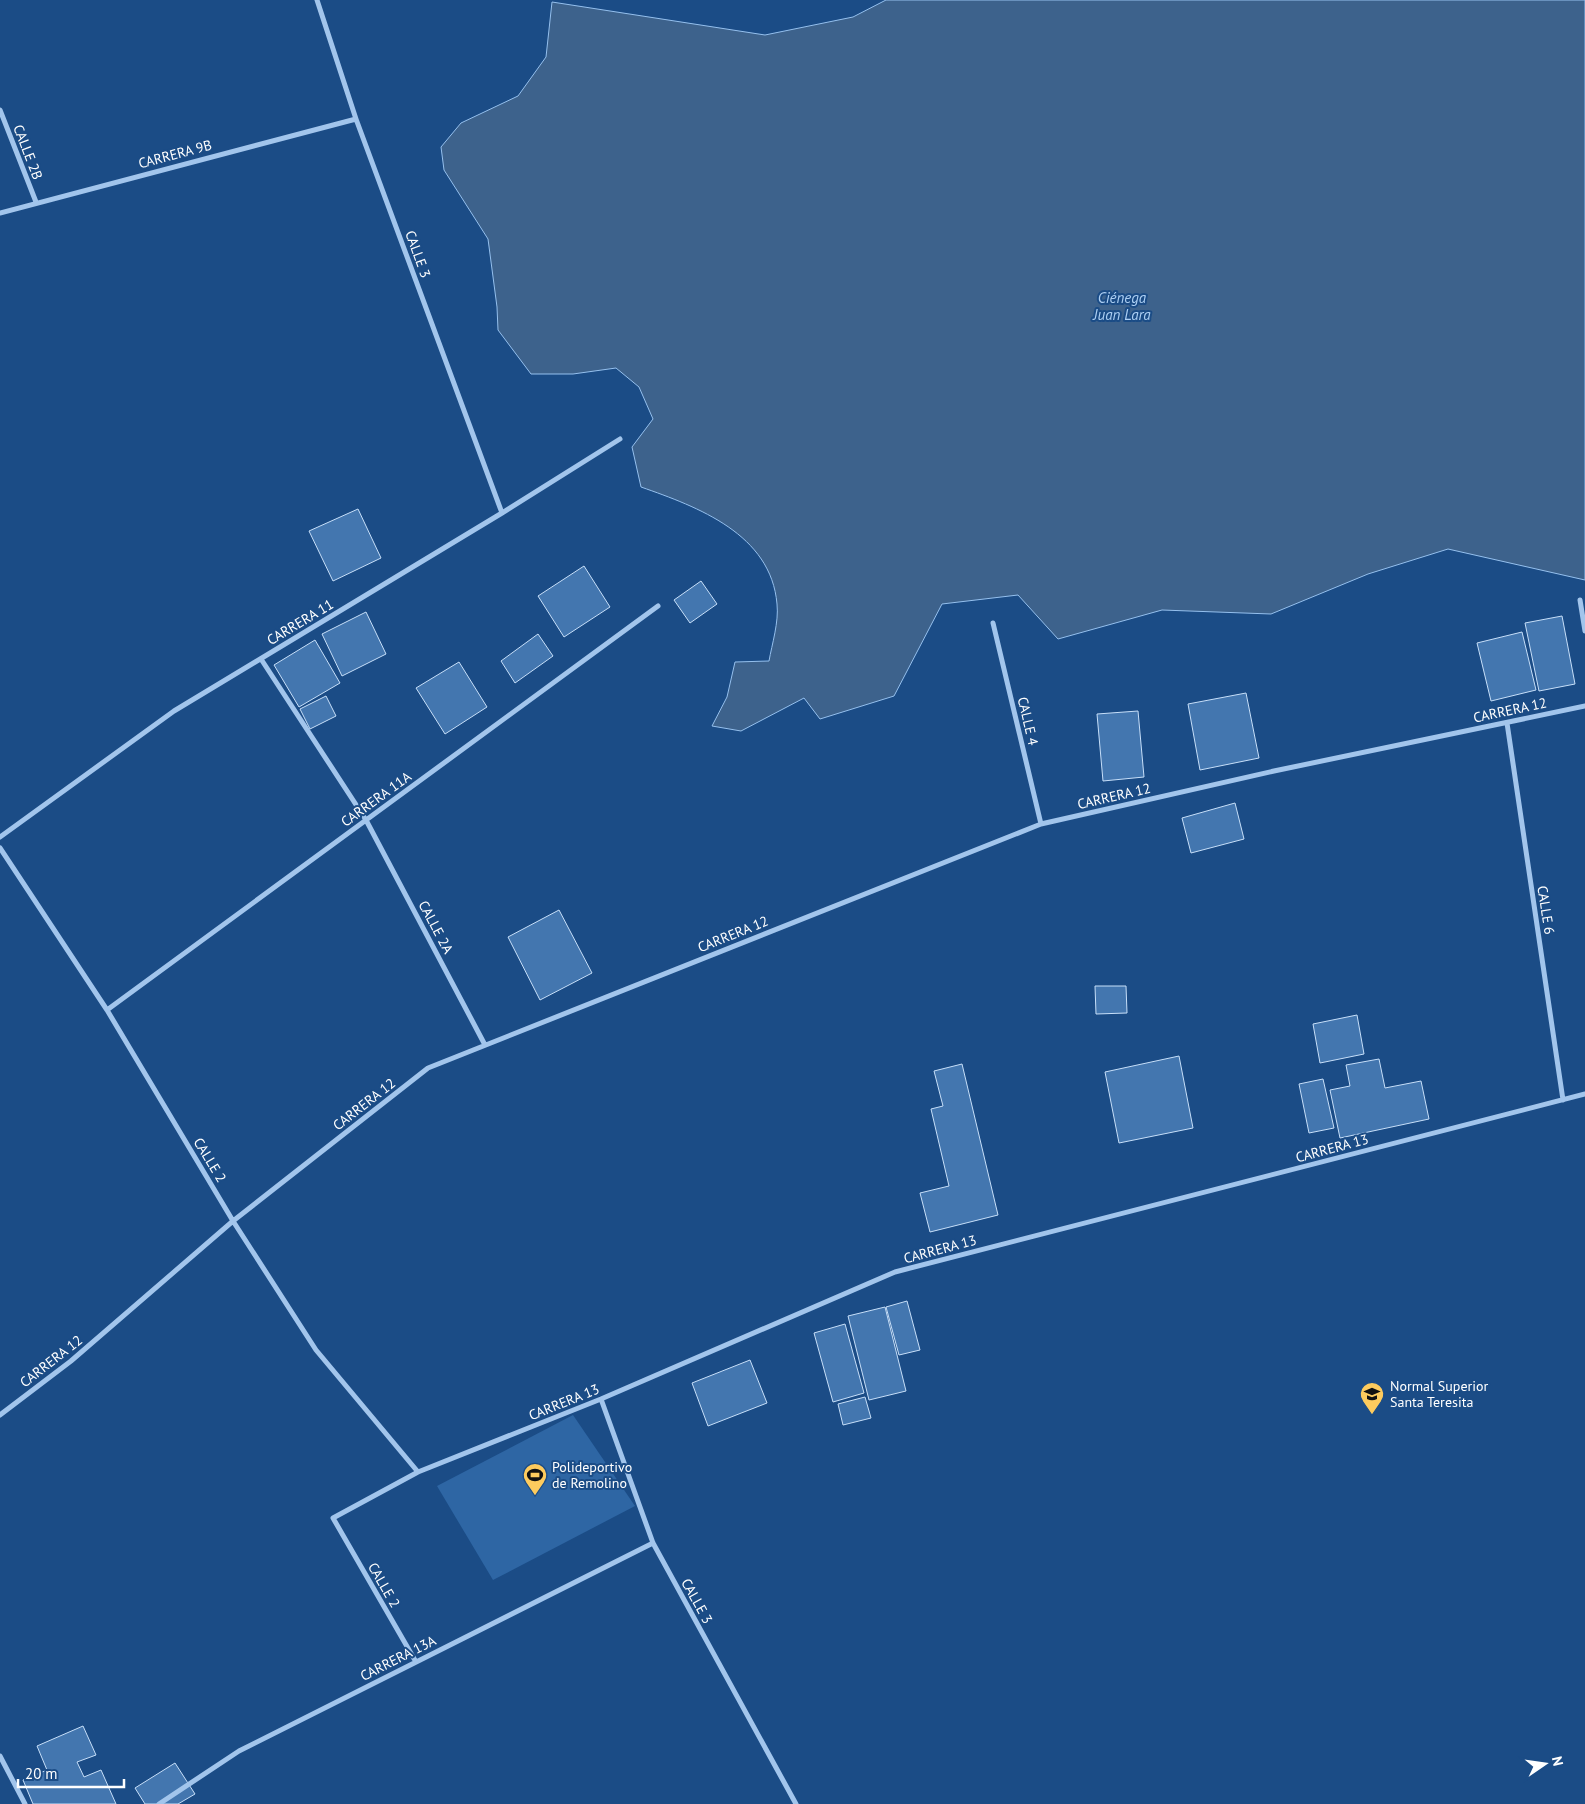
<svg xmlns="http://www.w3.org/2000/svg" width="1585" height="1804" font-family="'PT Sans',sans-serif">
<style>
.green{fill:#2e66a4}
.water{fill:#3d628c;stroke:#95c0ee}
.building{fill:#4376af;stroke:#c7dff9}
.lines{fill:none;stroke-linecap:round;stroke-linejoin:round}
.minor{stroke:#a2c5ec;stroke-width:5}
.labels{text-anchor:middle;stroke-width:4;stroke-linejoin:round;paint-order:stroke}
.street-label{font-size:14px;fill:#fff;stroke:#1b4c86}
.poi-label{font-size:14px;fill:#fff;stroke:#1b4c86;text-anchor:start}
.water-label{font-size:15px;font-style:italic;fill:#adcff3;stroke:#1b4c86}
</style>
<rect width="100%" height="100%" fill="#1b4c86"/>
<path class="green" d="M573,1415L635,1506L493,1580L437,1486Z"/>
<path class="water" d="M886,0H1585V580L1448,549L1368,574L1271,614L1162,610L1058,639L1018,595L942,604L894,696L820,719L804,698L741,731L712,726L727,697L735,662L769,661C772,644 779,622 777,604C771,534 698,507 641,487L632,447L653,419L639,387L616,368L573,374H531L498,330L497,307L488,239L444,170L441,147L461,123L518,96L546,57L552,2L765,35L853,17Z"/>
<path class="building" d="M358,509L381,558L333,581L309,531Z
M584,566L610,607L564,637L538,596Z
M701,581L717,604L690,623L674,600Z
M366,612L386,654L342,676L322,634Z
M1562,616L1575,684L1539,691L1525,623Z
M1522,632L1536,690L1491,701L1477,643Z
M538,634L553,656L515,683L501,661Z
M315,640L340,683L299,707L274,665Z
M459,662L487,707L445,734L416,688Z
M1246,693L1259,758L1200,770L1188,704Z
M326,696L336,716L310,729L300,709Z
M1138,711L1144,777L1103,781L1097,714Z
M1235,803L1244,839L1191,853L1182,818Z
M559,910L592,973L540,1000L508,937Z
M1095,986H1126L1127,1013L1096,1014Z
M1357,1015L1364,1054L1320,1063L1313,1024Z
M1179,1056L1193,1128L1119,1143L1105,1072Z
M1379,1059L1385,1088L1421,1081L1429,1119L1340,1138L1330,1090L1350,1086L1346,1065Z
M962,1064L998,1215L930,1232L920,1193L949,1186L931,1109L943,1106L934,1071Z
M1323,1079L1334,1128L1309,1133L1299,1084Z
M907,1301L920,1350L899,1355L886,1307Z
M885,1307L906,1391L869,1400L848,1316Z
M845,1324L864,1393L833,1402L814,1333Z
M750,1360L767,1403L708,1426L692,1383Z
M865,1397L871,1418L843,1425L838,1404Z
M83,1726L96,1755L77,1762L84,1777L101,1770L116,1804H33L23,1780L47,1770L37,1746Z
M175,1763L195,1794L178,1804H145L135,1788Z"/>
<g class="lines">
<path class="minor" d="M317,0L356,119L502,513
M0,110L36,202
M0,213L356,119
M1580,600L1585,631
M993,623L1041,824
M261,659L366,820L485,1045
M1507,723L1563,1100
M0,837L174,711L502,513L620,439
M0,848L107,1010L233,1221L316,1350L418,1472
M107,1010L658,606
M601,1399L653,1543L796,1804
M0,1415L71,1361L233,1221L428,1068L1041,824L1274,771L1585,706
M416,1662L333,1518L418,1472L601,1399L895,1272L1585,1094
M0,1756L25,1804
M159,1804L239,1751L653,1543"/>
</g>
<defs>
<g id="university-pin" transform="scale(1.25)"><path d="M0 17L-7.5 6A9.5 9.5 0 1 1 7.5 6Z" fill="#fdcb5e" stroke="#1b4c86"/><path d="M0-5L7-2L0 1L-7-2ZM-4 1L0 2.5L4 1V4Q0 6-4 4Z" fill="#111"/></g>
<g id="stadium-pin" transform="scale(1.25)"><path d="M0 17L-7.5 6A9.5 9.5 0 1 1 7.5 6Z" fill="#fdcb5e" stroke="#1b4c86"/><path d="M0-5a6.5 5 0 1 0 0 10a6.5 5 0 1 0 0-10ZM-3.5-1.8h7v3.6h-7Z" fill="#111"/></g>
</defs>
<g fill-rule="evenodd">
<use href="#university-pin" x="1372" y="1394"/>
<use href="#stadium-pin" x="535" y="1475"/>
</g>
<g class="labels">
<g class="street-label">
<text transform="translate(28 152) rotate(69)" y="5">CALLE 2B</text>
<text transform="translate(175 154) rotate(-15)" y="5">CARRERA 9B</text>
<text transform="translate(418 254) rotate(70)" y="5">CALLE 3</text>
<text transform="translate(300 622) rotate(-31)" y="5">CARRERA 11</text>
<text transform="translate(1510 710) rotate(-12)" y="5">CARRERA 12</text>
<text transform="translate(1028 721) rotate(77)" y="5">CALLE 4</text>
<text transform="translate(1114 796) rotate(-13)" y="5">CARRERA 12</text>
<text transform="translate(376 799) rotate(-36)" y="5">CARRERA 11A</text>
<text transform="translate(1546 910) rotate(81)" y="5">CALLE 6</text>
<text transform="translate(436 927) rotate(62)" y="5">CALLE 2A</text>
<text transform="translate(733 934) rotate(-22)" y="5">CARRERA 12</text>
<text transform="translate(364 1104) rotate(-38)" y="5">CARRERA 12</text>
<text transform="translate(1332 1148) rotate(-15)" y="5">CARRERA 13</text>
<text transform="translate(210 1160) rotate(59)" y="5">CALLE 2</text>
<text transform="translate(940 1249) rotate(-15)" y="5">CARRERA 13</text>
<text transform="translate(51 1361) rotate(-38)" y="5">CARRERA 12</text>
<text transform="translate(564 1402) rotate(-22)" y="5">CARRERA 13</text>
<text transform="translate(384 1585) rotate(60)" y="5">CALLE 2</text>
<text transform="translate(697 1601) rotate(61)" y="5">CALLE 3</text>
<text transform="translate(398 1658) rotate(-27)" y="5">CARRERA 13A</text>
</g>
<g class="poi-label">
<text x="1390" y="1391">Normal Superior<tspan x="1390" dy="16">Santa Teresita</tspan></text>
<text x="552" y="1472">Polideportivo<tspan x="552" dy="16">de Remolino</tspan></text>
</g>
<g class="water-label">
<text x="1122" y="303">Ciénega<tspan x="1122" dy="17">Juan Lara</tspan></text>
</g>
</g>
<g transform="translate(1545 1764) rotate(77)" stroke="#1b4c86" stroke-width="4" paint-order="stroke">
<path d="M0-4L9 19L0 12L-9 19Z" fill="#ffffff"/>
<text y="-8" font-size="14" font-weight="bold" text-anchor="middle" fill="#ffffff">N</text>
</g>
<path d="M18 1779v8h106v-8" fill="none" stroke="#ffffff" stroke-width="2.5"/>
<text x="25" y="1779" font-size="15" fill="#ffffff" stroke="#1b4c86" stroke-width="4" paint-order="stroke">20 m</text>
</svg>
